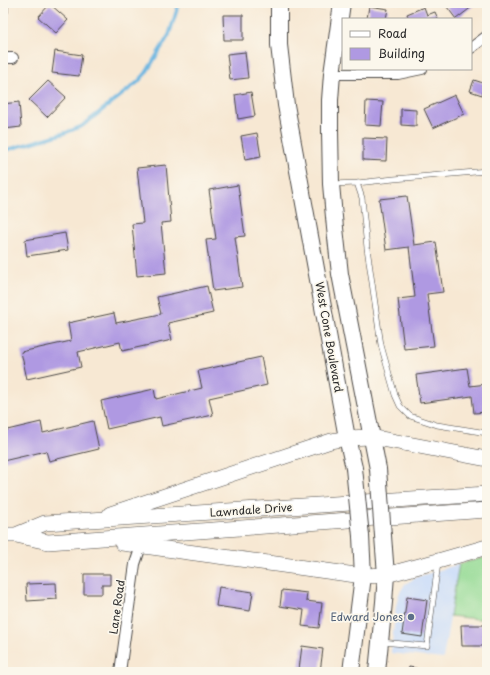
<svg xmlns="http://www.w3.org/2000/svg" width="490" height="675" font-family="'Playpen Sans',sans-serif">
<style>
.built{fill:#c9dcf9}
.green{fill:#94da94;stroke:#608260}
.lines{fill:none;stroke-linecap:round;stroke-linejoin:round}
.stream{stroke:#67b4e0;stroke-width:3.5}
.building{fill:#af99e2}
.service-casing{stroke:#4a4744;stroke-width:6}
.minor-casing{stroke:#4a4744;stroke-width:12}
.secondary-casing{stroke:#4a4744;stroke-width:16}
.primary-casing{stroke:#4a4744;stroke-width:18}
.service{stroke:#fff;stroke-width:5}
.minor{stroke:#fff;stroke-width:10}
.secondary{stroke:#fff;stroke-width:15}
.primary{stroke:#fff;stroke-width:16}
.primary-bridge-casing{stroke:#4a4744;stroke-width:18;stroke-linecap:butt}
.primary-bridge{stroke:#fff;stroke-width:16}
.service-dot{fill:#5c6f8a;stroke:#fbf7ec;stroke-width:1.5}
.labels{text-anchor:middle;stroke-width:3.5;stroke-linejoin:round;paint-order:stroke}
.street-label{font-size:11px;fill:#2b2b2b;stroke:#fbf7ec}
.service-label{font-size:11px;fill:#4e5e75;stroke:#fbf7ec;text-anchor:end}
</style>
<rect width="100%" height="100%" fill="#fbf7ec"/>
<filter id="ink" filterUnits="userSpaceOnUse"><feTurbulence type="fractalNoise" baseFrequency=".025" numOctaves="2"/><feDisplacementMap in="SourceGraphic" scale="8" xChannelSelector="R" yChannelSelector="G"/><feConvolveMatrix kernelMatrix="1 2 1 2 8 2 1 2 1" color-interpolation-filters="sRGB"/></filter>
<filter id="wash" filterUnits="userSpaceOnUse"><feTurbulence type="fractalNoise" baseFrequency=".012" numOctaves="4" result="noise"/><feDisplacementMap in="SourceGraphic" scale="16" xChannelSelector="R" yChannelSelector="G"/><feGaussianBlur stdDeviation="0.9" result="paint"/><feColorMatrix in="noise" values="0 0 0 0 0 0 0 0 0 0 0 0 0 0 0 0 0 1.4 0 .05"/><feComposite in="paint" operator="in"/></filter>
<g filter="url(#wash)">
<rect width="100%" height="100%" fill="#f7e8d3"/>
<path class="built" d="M459,564L443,659L391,653L396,606L399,594L405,584L417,577Z"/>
<path class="green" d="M487,557V620L450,616L459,564Z"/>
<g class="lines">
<path class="stream" d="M3,151L65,133L82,126L138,82L146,73L169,35L179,3"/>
</g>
<g id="blocks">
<path class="building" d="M3,3H8V13H3Z
M444,3H477L456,19Z
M50,4L68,20L56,33L38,17Z
M369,6L388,9L386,19H367Z
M424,7L427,15L435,12L438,19H409L407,14Z
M223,15H243V40H224Z
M55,51L82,55L79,76L52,73Z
M245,52L248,78L230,80L227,54Z
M487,73V84H486L482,95L470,91L474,80L483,83Z
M48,81L66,97L47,117L29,100Z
M251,92L255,116L238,119L235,95Z
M455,95L464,114L433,128L424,109Z
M366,101L383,102L381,126L365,125Z
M19,102L21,127L4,129L3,104Z
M401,109L416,110V126L401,125Z
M257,133L261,157L245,160L241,136Z
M363,138L387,139L386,161L363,160Z
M166,165L171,222L161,223L166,273L137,276L132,224L143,223L137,168Z
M238,185L245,236L235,237L242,287L213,291L206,240L216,239L209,190Z
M407,196L414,245L436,242L443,292L427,294L434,346L404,349L398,299L415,297L409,247L386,250L379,199Z
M65,233L68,250L27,256L25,240Z
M207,286L213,313L168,323L172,340L122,351L120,342L78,352L81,367L27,379L21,352L71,341L68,323L114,313L116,323L161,314L157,297Z
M261,357L267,385L209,398L213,415L162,426L160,417L107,429L101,401L154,389L156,399L202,388L198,371Z
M467,368L470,386L487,384V412L474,413L472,396L420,403L416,375Z
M93,421L99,449L49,461L46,451L3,461V431L41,422L43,433Z
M3,468L6,477L3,478Z
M84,574H110V585H102V594H84Z
M56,583L57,599L27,601L26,584Z
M219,587L253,592L250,611L216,606Z
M282,590L307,593L306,601L322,603L319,628L302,626L304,610L280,606Z
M407,597L427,600L422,637L402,634Z
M461,625H486L487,646H462Z
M302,646L323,649L320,672L299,669Z
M409,667L426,670V672H408Z"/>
</g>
</g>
<g filter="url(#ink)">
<use href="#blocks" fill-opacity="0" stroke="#4a4744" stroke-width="1"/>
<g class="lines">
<g class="service-casing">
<path id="service" d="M357,183L362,198L367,248L381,345L395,395L400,406L410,416L437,425L487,433
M332,184L357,183L394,179L487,171
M381,642L427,646L438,563"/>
</g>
<g class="minor-casing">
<path id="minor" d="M471,48L487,36
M3,58H13
M332,74H398L422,69
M120,672L135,564L141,546"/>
</g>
<g class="secondary-casing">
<path id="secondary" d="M110,514L331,441L347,438L371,437L487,459
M3,535H16L48,542L487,510
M16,535L45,523L487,494
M122,543L363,576L386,575L438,561L487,547"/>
</g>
<g class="primary-casing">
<path id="primary" d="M279,3V45L286,105L347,438L354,468
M342,3L332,74L330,100V131L331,184L335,228L340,274L378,469
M351,672L363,576L361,536
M377,672L384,602L386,575L384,549"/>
</g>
<use href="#service" class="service"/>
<use href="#minor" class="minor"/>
<use href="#secondary" class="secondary"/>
<use href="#primary" class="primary"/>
<g class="primary-bridge-casing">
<path id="primary-bridge" d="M354,468L361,536
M378,469L384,549"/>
</g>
<use href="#primary-bridge" class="primary-bridge"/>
</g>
</g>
<circle class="service-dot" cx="411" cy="617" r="4"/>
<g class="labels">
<g class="street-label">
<text transform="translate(329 337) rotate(80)" y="4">West Cone Boulevard</text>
<text transform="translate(251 510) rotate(-4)" y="4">Lawndale Drive</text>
<text transform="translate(117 607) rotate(-82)" y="4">Lane Road</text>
</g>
<g class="service-label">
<text x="403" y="621">Edward Jones</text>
</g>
</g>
<rect width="490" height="675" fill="none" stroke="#fbf7ec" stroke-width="16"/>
<rect x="342" y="18" width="130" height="52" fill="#fbf7ec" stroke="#a8a59f"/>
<rect x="350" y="31" width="20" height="6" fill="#ffffff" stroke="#a8a59f"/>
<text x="378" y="38" font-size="12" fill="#2b2b2b">Road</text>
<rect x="350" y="48" width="20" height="12" fill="#af99e2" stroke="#a8a59f"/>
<text x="378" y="58" font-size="12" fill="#2b2b2b">Building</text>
</svg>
